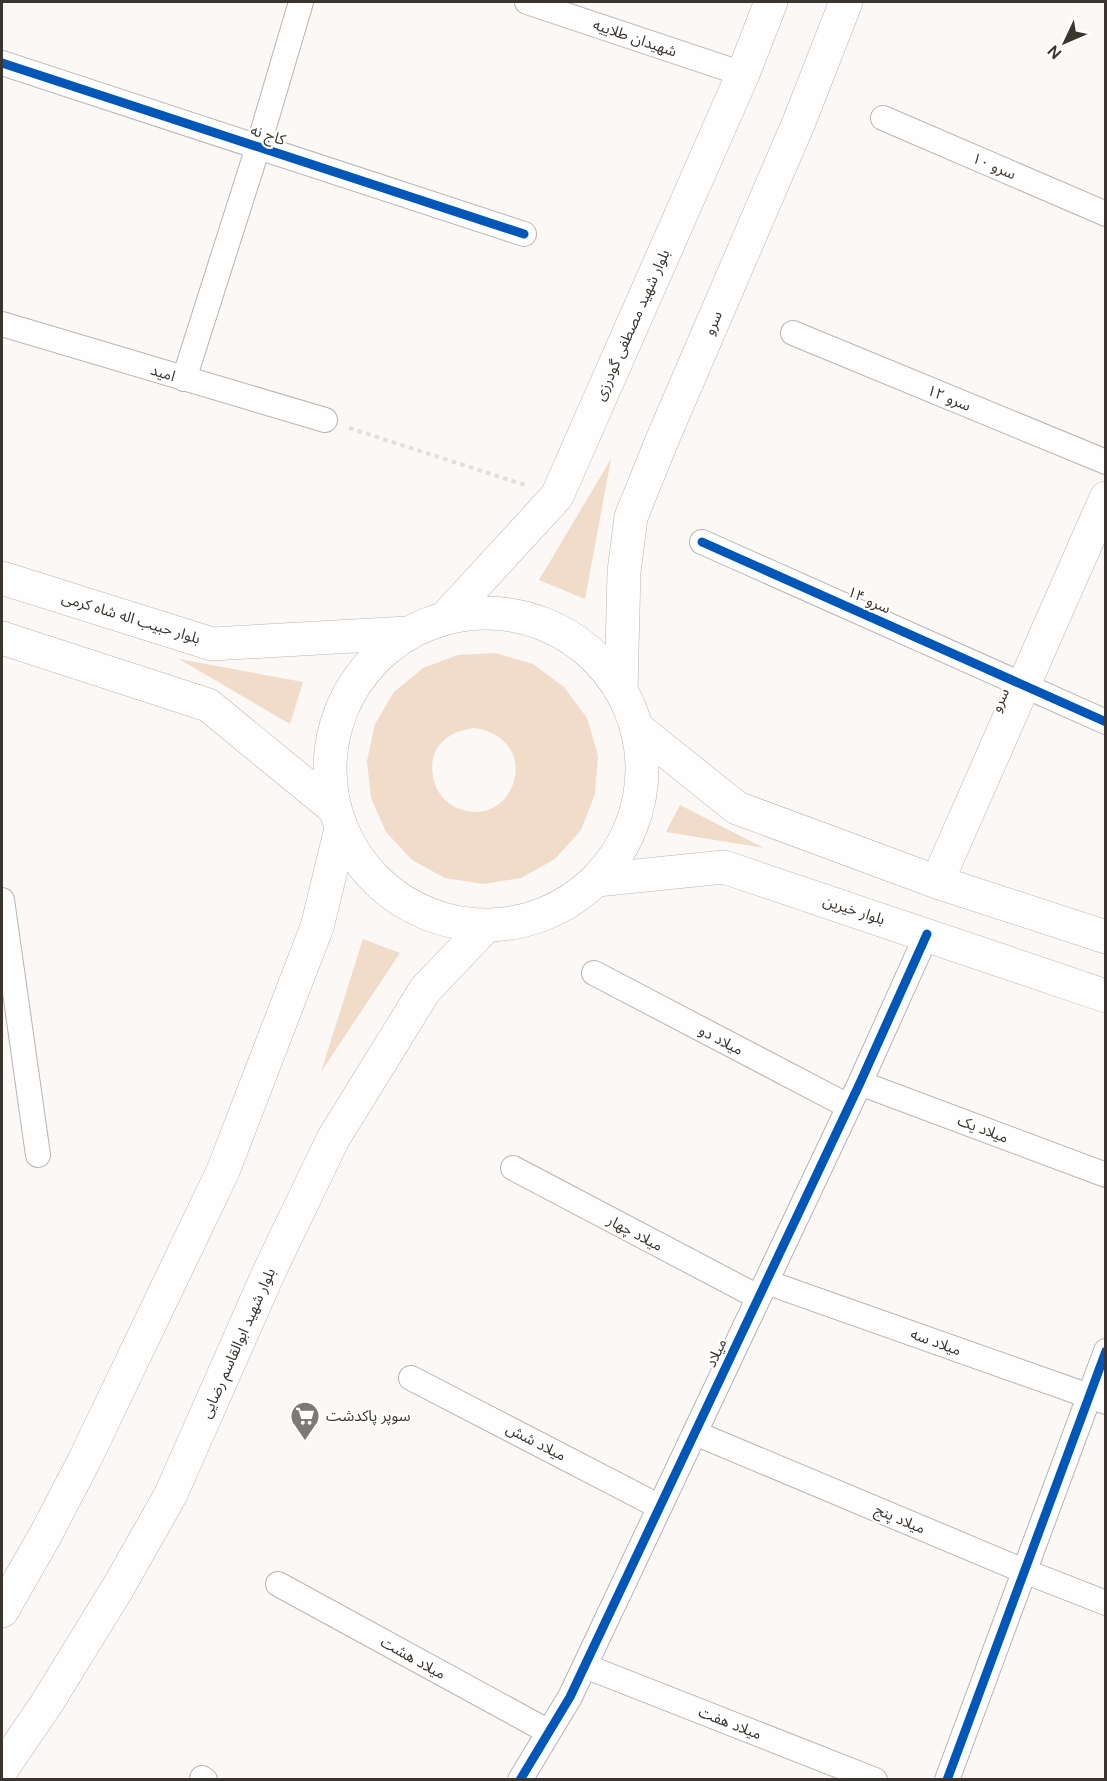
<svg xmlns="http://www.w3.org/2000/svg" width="1107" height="1781" font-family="'DM Sans','Noto Sans Arabic',sans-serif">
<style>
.green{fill:#f1dbc9;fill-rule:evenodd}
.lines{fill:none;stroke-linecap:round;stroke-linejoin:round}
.street-casing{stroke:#b8b4b1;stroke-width:26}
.secondary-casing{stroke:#b8b4b1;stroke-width:34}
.path{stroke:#e1dfde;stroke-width:4;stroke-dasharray:4.5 4.5;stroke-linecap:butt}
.street{stroke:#fefefe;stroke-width:24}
.secondary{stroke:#fefefe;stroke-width:33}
.cycleway-casing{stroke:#fff;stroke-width:13}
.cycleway{stroke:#0057b8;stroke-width:9}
.labels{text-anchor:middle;stroke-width:4.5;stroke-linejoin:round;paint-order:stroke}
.street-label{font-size:15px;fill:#3b3530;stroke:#fff}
.poi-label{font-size:15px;fill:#3b3530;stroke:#fff;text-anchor:start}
</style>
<rect width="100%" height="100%" fill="#fbf8f6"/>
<path class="green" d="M611,459L585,599L539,580Z
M495,653L533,664L564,687L587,718L598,756L595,794L581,830L555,859L521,878L483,884L445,878L412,860L386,832L371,798L367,761L375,724L394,692L423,668L458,655ZM475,728C545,739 515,832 457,808C446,803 437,793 434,781C426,750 445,731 475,728Z
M179,659L303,682L290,724Z
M680,805L764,848L666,832Z
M363,939L400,953L321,1072Z"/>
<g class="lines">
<g class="street-casing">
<path id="street" d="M527,2L743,74
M2,63L524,234
M883,118L1106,214
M2,324L325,420
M793,333L1106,462
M184,379L258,147L301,2
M702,542L1106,722
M2,900L38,1155
M594,973L848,1106
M860,1083L1106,1175
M513,1168L758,1297
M766,1282L1106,1402
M411,1378L660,1507
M695,1433L1024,1571L1106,1603
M278,1584L549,1732
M585,1666L875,1780
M202,1778L205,1780
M520,1780L570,1697L860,1083L927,934
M947,1780L1106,1351"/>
</g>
<g class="secondary-casing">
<path id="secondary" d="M2,578L212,644L407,633
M330 769a156 156 0 1 1 312 0a156 156 0 1 1-312 0Z
M445,618L557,496L743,74L771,2
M2,638L208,705L335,809
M621,690L624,572L631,517L663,438L799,122L846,2
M637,728L737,808L937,882L1106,937
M597,880L724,867L1106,996
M937,882L1106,498
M2,1611L46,1534L85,1459L223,1171L317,927L341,829
M2,1769L47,1703L119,1586L171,1494L269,1272L333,1139L425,990L486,926"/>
</g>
<path class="path" d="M349,428L525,485"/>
<use href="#street" class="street"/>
<use href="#secondary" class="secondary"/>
<g class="cycleway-casing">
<path id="cycleway" d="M2,63L524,234
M702,542L1106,722
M520,1780L570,1697L860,1083L927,934
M947,1780L1106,1351"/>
</g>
<use href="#cycleway" class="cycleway"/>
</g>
<defs>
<g id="supermarket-pin" transform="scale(1.5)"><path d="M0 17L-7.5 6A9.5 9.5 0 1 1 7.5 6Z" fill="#7e7975" stroke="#fff"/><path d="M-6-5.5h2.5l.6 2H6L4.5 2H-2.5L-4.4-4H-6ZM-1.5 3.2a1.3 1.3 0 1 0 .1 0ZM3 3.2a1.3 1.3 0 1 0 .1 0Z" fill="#fff"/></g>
</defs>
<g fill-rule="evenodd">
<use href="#supermarket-pin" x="305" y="1416"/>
</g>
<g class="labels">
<g class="street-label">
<text transform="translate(635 38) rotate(19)" y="5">شهیدان طلاییه</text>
<text transform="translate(268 135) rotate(18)" y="5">کاج نه</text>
<text transform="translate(994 166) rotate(23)" y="5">سرو ۱۰</text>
<text transform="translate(713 323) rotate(-67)" y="5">سرو</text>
<text transform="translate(632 325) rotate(-66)" y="5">بلوار شهید مصطفی گودرزی</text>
<text transform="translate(163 373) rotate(17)" y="5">امید</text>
<text transform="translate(949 398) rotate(22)" y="5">سرو ۱۲</text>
<text transform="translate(869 600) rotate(24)" y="5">سرو ۱۴</text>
<text transform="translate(131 618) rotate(17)" y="5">بلوار حبیب اله شاه کرمی</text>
<text transform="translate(1000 700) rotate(-66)" y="5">سرو</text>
<text transform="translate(854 910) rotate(18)" y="5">بلوار خیرین</text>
<text transform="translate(721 1040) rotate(28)" y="5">میلاد دو</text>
<text transform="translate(983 1129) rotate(21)" y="5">میلاد یک</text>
<text transform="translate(635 1233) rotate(28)" y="5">میلاد چهار</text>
<text transform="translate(936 1342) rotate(20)" y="5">میلاد سه</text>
<text transform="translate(238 1343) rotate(-66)" y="5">بلوار شهید ابوالقاسم رضایی</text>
<text transform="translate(716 1353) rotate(-65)" y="5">میلاد</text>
<text transform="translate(536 1442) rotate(27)" y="5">میلاد شش</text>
<text transform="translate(900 1519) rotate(23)" y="5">میلاد پنج</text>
<text transform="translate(413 1658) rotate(29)" y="5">میلاد هشت</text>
<text transform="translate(730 1723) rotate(21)" y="5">میلاد هفت</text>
</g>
<g class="poi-label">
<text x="326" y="1421">سوپر پاکدشت</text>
</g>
</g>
<rect width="1107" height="1781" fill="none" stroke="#3b3530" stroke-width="6"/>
<g transform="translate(1065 42) rotate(226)" stroke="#ffffff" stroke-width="4.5" paint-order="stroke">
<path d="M0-4.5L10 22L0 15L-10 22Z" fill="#3b3530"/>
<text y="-9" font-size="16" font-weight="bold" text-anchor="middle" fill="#3b3530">N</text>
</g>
</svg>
